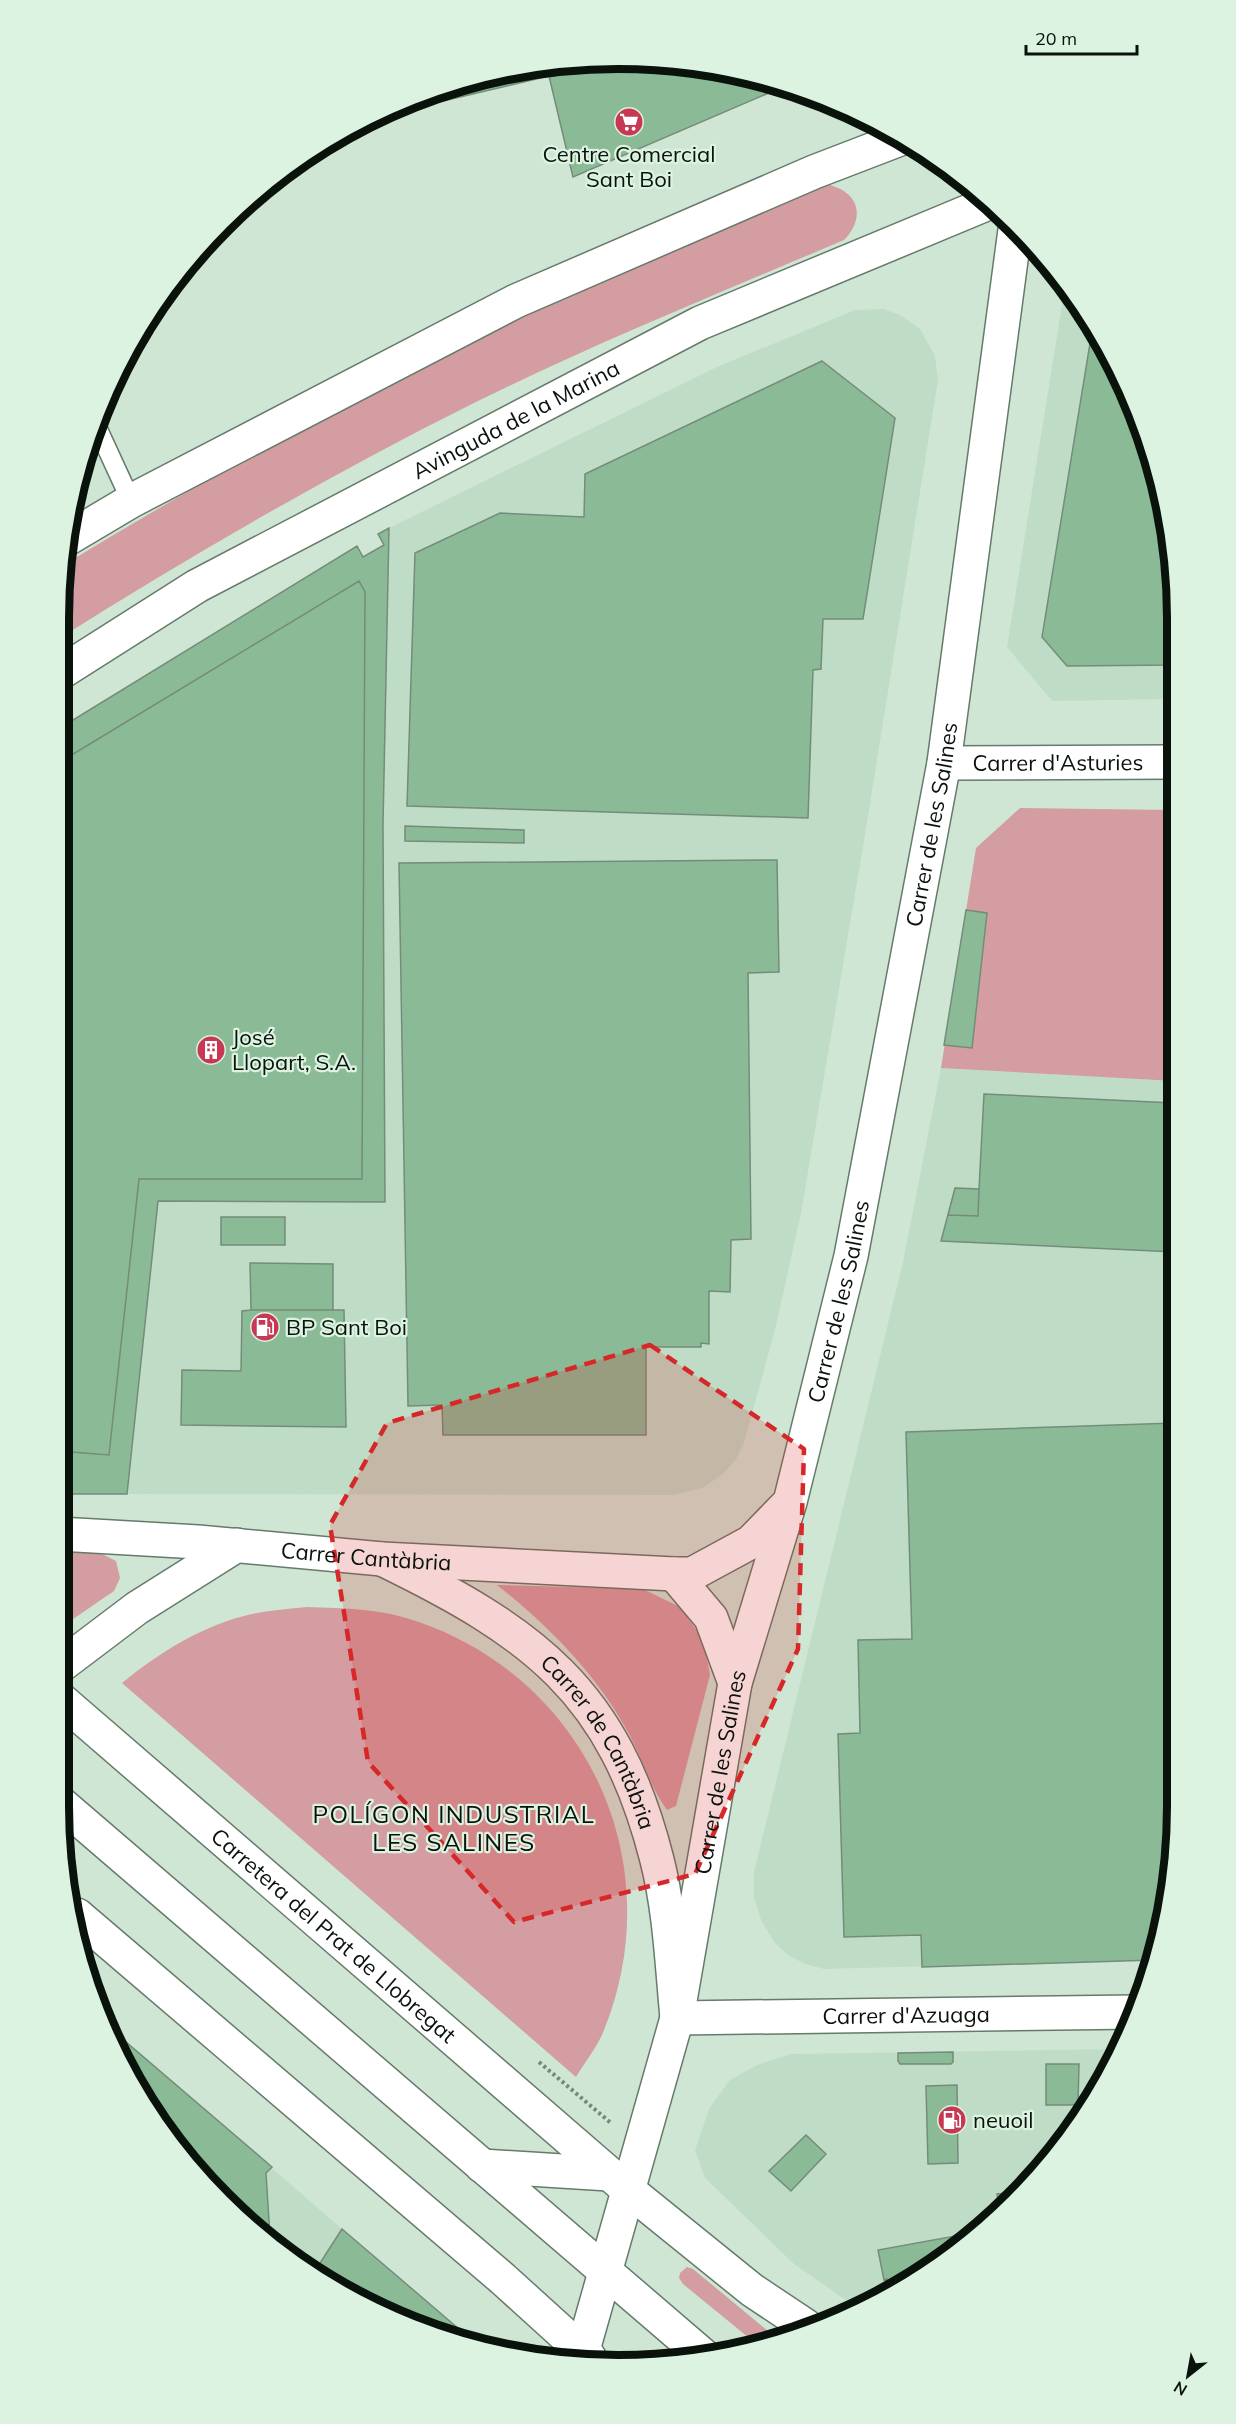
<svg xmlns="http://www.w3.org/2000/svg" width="1236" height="2424" font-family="Mulish,sans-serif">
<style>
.built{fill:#bfddc6}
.green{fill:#d39da1}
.building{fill:#8abb96;stroke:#768b7b;stroke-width:1.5}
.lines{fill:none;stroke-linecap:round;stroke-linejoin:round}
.lane-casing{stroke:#667a6b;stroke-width:21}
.street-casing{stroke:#667a6b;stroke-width:36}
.secondary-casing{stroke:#667a6b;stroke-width:36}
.path{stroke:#77887b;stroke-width:4;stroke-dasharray:3 3;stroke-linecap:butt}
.lane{stroke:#fff;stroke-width:18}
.street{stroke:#fff;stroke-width:33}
.secondary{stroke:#fff;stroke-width:33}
.marked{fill:#d62828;fill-opacity:0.2;stroke:#d62828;stroke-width:4.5;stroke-dasharray:12 8;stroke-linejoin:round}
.labels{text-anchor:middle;stroke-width:4.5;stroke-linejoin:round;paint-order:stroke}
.poi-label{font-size:22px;fill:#0a120c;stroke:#dcf3e1;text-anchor:start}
.street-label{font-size:22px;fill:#0a120c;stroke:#dcf3e1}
.neighbourhood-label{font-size:24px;letter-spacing:1.5px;fill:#0a120c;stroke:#dcf3e1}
.rim{fill:none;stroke:#0a120c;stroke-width:8}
</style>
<rect width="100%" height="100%" fill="#cfe6d4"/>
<path class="built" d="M1065,286L1083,307L1135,404L1173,545V699L1052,701L1007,647Z
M884,309L902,316L920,329L935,356L938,380L864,841L801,1213L776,1326L744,1443L736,1459L724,1473L703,1488L673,1495L127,1494L158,1201L385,1202L383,825L389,528L717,367L855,310Z
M941,1068L1174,1081L1176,1842L1155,1960L824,1969L805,1964L788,1955L774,1942L761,1920L754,1897V1872L903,1262Z
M112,2030L342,2229L313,2274L174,2147Z
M1121,2049L1014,2201L860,2310L794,2264L705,2178L695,2150L710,2107L730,2080L757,2065L791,2054Z"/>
<path class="green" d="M825,184C858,190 867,216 844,240C722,292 598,342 478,401C335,472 195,553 60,638L62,566C252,450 450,346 653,256C710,231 768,208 825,184Z
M1020,808L1173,810L1174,1081L941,1068L976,848Z
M59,1552H98L116,1561L120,1578L114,1591L60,1628Z
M497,1585L643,1589L680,1607L704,1641L710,1675L676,1806L667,1810C650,1787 643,1760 630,1736C599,1677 549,1626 497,1585Z
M307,1607C345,1608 383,1609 419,1622C588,1681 671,1864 604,2030C598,2046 585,2062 576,2077L122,1683C160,1652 203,1625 252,1614C270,1610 289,1609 307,1607Z
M687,2267L693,2269L774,2336L754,2342L683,2284L679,2278L680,2273Z"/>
<path class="building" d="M654,60L762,77L785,86L573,177L549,76L375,117L438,88L545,63Z
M1093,325L1135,404L1173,545V665L1067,666L1042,637Z
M822,361L895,418L863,619H823L821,669L813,670L808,818L407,806L415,553L500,513L584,517L585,474Z
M389,528L383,825L385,1202L158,1201L127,1494H59L60,728L357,546L363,557L384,545L378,534Z
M359,581L365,592L362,1179H139L109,1455L59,1451L60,762Z
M405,826L524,830V843L405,841Z
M777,860L779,972L748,973L751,1239L731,1240L730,1292L709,1291V1344L701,1343V1347H646V1435H443L442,1405L408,1406L399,863Z
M966,910L987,913L972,1048L944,1045Z
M984,1094L1174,1103L1175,1252L941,1241L955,1188L979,1189Z
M955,1188L979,1189L978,1216L948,1215Z
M221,1217H285V1245H221Z
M250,1263L333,1264V1310H251Z
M251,1310H344L346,1427L181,1425L182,1370L241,1371L242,1311Z
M1175,1423L1176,1842L1155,1960L922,1967L921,1935L844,1937L838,1734L860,1733L858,1640L912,1639L906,1432Z
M112,2030L272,2167L266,2173L270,2237L174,2147Z
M953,2052V2062L951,2064H900L898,2061V2053Z
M1046,2064H1079L1078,2105H1046Z
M957,2085L958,2163L928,2164L926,2086Z
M806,2135L826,2154L791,2191L769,2171Z
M1018,2192L1014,2201L999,2208L997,2194Z
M342,2229L466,2335L478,2345L404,2323L313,2274Z
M955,2236L957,2242L889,2291L887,2279L884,2280L878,2250Z
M390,2315L466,2335L465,2340L474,2344L404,2323Z"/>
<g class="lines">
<g class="lane-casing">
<path id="lane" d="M96,425L131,501"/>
</g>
<g class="street-casing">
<g id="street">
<path d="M67,539L131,501L516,301L814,172L900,139"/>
<path id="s1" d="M60,673L197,586L700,323L991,202"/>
<path id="s2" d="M944,763L1173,762"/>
<path id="s3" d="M59,1534L198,1542L382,1559L674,1574H692L751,1542L785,1507"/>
<path id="s4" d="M382,1559C532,1632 614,1690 657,1860C670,1911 672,1966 677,2018L1136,2012"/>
<path d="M674,1574L711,1618L735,1683"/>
<path d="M59,1667L137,1608L237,1545"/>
<path id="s5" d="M59,1698L627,2189L752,2290L806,2326"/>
<path d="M77,1915L503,2279L589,2357"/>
<path d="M482,2166L609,2174"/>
<path id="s6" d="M581,2357L677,2018L735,1683L790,1502L851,1256L944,763L1015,230"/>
</g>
</g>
<g class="secondary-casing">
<path id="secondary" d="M59,1802L705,2357"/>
</g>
<path class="path" d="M539,2062L611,2123"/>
<use href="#lane" class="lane"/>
<use href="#street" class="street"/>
<use href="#secondary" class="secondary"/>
</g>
<path class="marked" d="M650,1345L804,1449L798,1649L695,1874L514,1922L368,1762L330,1525L387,1423Z"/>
<defs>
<g id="supermarket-disc" transform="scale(1.5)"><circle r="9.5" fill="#c83855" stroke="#dcf3e1"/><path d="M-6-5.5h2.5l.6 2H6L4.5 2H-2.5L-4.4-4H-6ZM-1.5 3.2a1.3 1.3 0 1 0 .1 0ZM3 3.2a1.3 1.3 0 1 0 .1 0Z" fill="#fff"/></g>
<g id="building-disc" transform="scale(1.5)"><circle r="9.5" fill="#c83855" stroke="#dcf3e1"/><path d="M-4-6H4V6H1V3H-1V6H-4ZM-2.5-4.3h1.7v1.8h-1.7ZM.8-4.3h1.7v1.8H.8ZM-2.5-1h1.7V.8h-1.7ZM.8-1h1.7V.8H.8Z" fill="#fff"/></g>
<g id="fuel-disc" transform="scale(1.5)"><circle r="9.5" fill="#c83855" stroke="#dcf3e1"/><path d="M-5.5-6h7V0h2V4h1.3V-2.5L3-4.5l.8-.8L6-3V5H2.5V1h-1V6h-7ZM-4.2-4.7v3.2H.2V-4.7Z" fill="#fff"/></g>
</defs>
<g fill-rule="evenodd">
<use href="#supermarket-disc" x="629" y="122"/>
<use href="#building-disc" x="211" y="1050"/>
<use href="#fuel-disc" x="265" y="1327"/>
<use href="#fuel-disc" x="952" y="2120"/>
</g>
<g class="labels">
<g class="poi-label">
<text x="629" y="162" text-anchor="middle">Centre Comercial<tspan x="629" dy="25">Sant Boi</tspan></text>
<text x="232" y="1045">José<tspan x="232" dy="25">Llopart, S.A.</tspan></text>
<text x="286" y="1335">BP Sant Boi</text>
<text x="973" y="2128">neuoil</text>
</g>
<g class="street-label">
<text dy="8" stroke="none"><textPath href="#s1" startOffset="522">Avinguda de la Marina</textPath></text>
<text dy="8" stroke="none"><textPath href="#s2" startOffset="114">Carrer d'Asturies</textPath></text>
<text dy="8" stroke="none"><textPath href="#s6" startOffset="1574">Carrer de les Salines</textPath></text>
<text dy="8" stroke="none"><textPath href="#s6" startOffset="1088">Carrer de les Salines</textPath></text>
<text dy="8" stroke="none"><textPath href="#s3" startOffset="308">Carrer Cantàbria</textPath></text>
<text dy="8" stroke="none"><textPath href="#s4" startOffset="292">Carrer de Cantàbria</textPath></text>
<text dy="8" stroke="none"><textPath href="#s6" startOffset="602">Carrer de les Salines</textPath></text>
<text dy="8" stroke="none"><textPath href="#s5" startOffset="363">Carretera del Prat de Llobregat</textPath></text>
<text dy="8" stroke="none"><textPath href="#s4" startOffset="814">Carrer d'Azuaga</textPath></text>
</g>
<g class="neighbourhood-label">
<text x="454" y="1823">POLÍGON INDUSTRIAL<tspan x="454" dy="28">LES SALINES</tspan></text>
</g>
</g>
<path d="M0 0H1236V2424H0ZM618 69H618A549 549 0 0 1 1167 618V1806A549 549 0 0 1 618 2355H618A549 549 0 0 1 69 1806V618A549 549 0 0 1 618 69Z" fill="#dcf3e1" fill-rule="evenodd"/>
<path class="rim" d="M618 69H618A549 549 0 0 1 1167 618V1806A549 549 0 0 1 618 2355H618A549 549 0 0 1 69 1806V618A549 549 0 0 1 618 69Z"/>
<g transform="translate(1188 2376) rotate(211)" stroke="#dcf3e1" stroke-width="4.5" paint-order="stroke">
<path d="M0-4.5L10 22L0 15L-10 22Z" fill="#0a120c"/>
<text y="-9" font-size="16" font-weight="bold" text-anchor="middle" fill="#0a120c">N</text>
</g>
<path d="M1026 45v9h111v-9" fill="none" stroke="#0a120c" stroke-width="3"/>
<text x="1035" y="45" font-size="18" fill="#0a120c" stroke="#dcf3e1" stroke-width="4.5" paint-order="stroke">20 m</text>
</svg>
